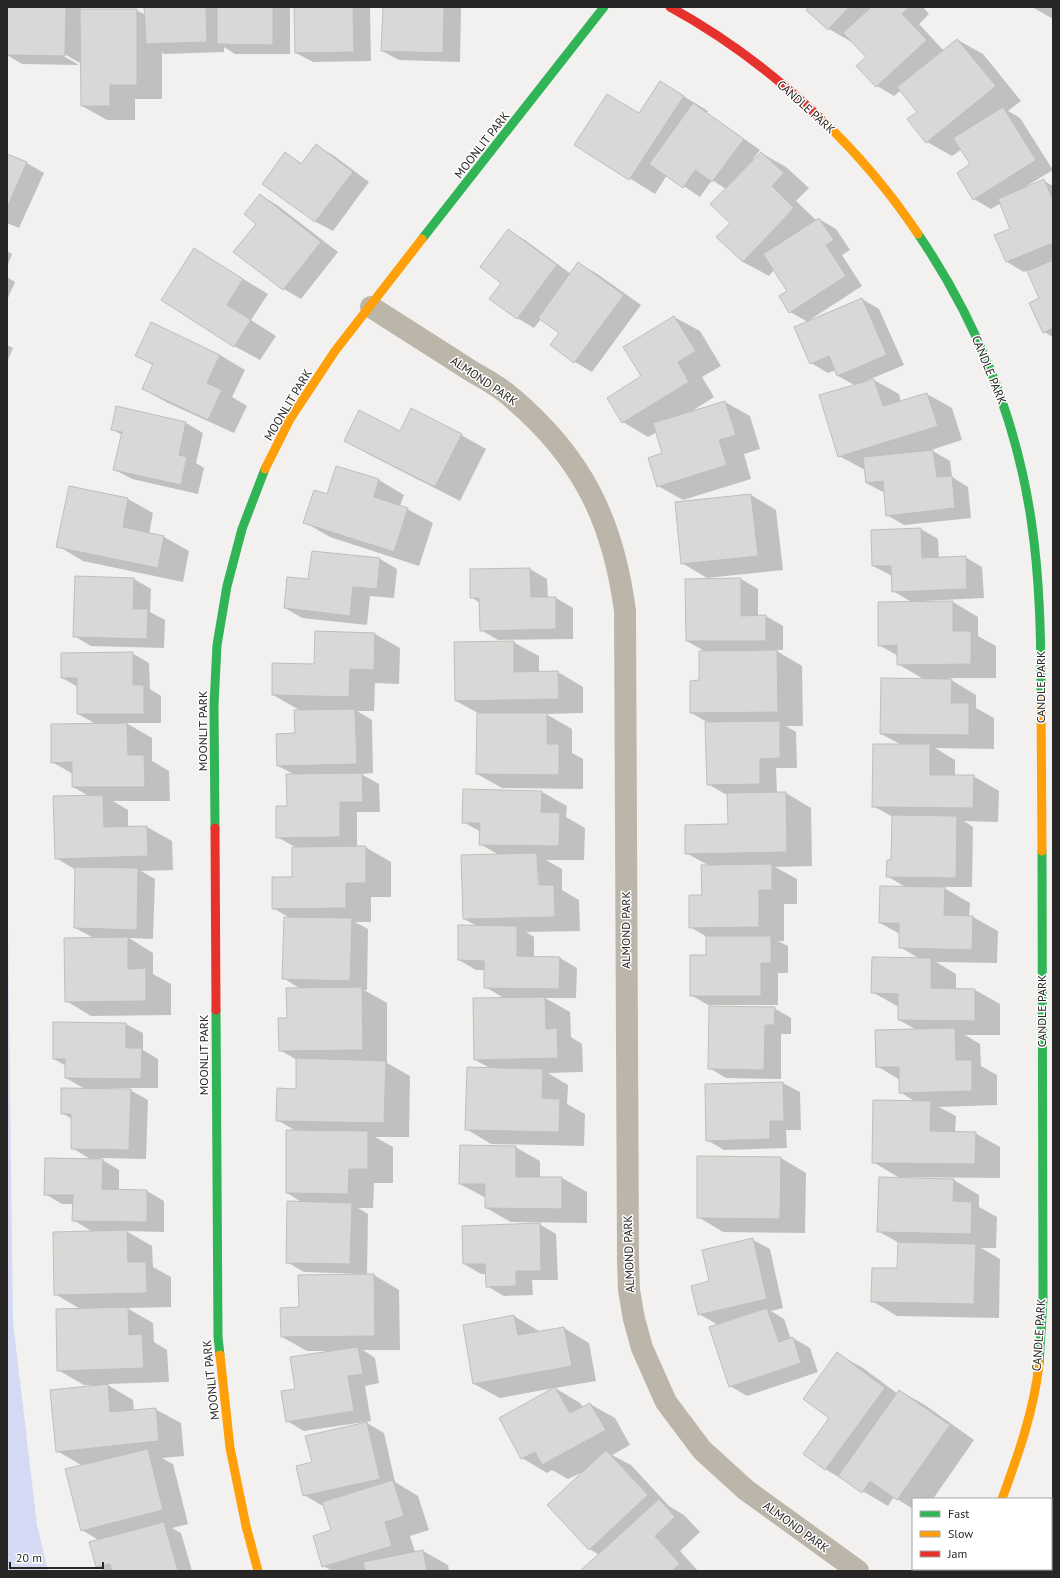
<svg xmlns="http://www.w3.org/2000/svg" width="1060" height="1578" font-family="'PT Sans',sans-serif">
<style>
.green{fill:#d4daf3}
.shadow{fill:#0003;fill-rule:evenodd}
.building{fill:#dad8d7;stroke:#bfbebc}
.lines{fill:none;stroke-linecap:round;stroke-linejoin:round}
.street{stroke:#bcb5aa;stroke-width:22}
.fast{stroke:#30b455;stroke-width:9}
.slow{stroke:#ff9f0a;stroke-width:9}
.jam{stroke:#e5322d;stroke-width:9}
.labels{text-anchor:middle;stroke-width:3;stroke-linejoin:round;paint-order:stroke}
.street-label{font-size:12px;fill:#272624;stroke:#fff}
</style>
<rect width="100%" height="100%" fill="#f3f1ef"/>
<path class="green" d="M7,853L13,1322L37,1525L48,1571H7Z"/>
<path class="shadow" d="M7,7H78L82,10H136L146,15L145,7H290V54H235L224,47V52L164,54L162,52V99H135V120H107L82,106V64L61,52L60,54L79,65L22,64L7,55Z
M295,7H370L371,61L313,62L296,53Z
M384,7L461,8L460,62L399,60L382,51Z
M810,7H923L929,14L919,24L944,51L958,40L983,54L1021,101L1008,111L1020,118L1053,170L1025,187L1044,181L1053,186V337L1044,332L1041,299L1028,270L1024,272L1007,262L1012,229L1001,203L991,209L974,199L971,164L962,149L952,156L927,142L919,112L901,90L894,96L877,86L867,57L855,44L829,29L807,10Z
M1032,7H1053V19Z
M660,82L708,111L707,113L760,150L753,159L754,160L761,153L786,167L809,188L796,201L817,221L819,219L836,229L850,250L842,255L862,286L808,321V322L862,299L879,309L904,365L866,381L867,382L874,380L899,394L901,402L927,394L952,408L962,440L931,450L950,461L952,477L968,487L971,518L904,525L887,515L885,493L866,483L865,470L839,456L856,386L838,376L836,370L828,373L811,363L808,322L790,312L788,291L774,270L769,276L743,262L732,223L726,189L712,180L700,197L667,175L655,194L576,145L640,114Z
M316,146L333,155L369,182L333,231L316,222L263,183L285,153L303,164Z
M7,155L27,163L44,173L19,228L7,223Z
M260,195L277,205L338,252L301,299L284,289L235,252L257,223Z
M508,231L525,240L571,274L579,264L596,273L641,305L592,372L575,362L551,345L560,333L541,319L534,328L517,318L491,299L502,282Z
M194,249L268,294L251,320L276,336L260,360L234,346Z
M7,251L12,254L7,267Z
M7,277L15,282L7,300Z
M674,317L700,331L721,366L702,377L714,397L689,413L725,402L750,416L760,449L744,454L751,479L683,500L658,486L663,454L657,432L648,437L623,422L643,377Z
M152,324L220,355L245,370L232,397L247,406L234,433L168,403L143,389L154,366L137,356Z
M7,345L13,348L7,362Z
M117,408L186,423L203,433L196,463L204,468L198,494L132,479L115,470L122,435L112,429Z
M461,435L486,449L460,501L370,455L345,441Z
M337,467L379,480L404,495L400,506L407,509L433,523L419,566L330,537L304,522L328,496Z
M70,487L128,499L153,513L149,534L164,537L189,551L183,582L83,561L58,546Z
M751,495L776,510L783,570L707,578L682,563L676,503Z
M921,529L938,539L939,558L965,557L982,567L984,598L923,601V602H953L978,617V636L996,646V678H948L976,695V708L994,718V749L935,748L955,760V776H973L999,791L998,822L964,821L973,827L972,887H942L970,903L969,917H973L998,931L997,963L936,962L956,974V990H975L1000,1004V1035H965L980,1044L981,1066L997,1075V1105L939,1107L956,1116L955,1132L975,1133L1000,1147V1178L898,1177L873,1162L916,1102L900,1092V1080L877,1066L917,1030L899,1020V1007L872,992L920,959L900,947V934L880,923L907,888L887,876L892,861L893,817L873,806L902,745L881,734L925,680L898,664V656L879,645L913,603L893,591L892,576L873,566Z
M380,559L397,569L394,598L370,596L367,625L302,618L285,608L309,580Z
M530,569L547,579L548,598H556L573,608V639L498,640L481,630L480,603L471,597V570Z
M134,579L151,589L150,612L165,620L164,648L91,646L74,636Z
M741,579L758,589V616H766L783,626V650H775L802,666L803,726H786L796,732L797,768H776L777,793H786L811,808L812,866L775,867L797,879V904H784V941H778L788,946V973H778V1005H708L691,995L707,956V937L690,927L703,896L708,865L686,853L729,825L728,794H725L708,784L709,723L691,713L700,681L706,652L687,641Z
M375,634L400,648L399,684L375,683L374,711H357L372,720L373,773L361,774L379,784L380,812H357V848L365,847L391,862V897H371V922H355L368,929L367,990H364L387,1003V1063L410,1076L409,1137H375L393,1147V1183H374L373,1208H358L368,1214L367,1275H374L399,1290L400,1350H363L375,1358L379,1383L365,1386L371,1421L304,1431L287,1421L296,1390L328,1351H307L282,1337L300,1308L363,1275V1274L304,1272L287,1262L303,1203L287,1193L296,1131L277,1120L296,1090L297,1060L280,1050L288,1019L301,989L283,978L290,918L273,908L293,878L297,848L277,837L288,807L295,775L278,766L296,734L301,711L273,695L315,665Z
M513,642L539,656V673L558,672L583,687V713L546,714L572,729V753L583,759V789L502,788L477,774L478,713L456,701Z
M132,653L149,663L150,689L161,696V723H126L152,738V761L169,771L170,801H113L128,810V827H147L172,841L173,870L141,871L155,879L153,939L129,938L153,953V974L171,984V1015L91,1016L66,1001L94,938L75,928L76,870L56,858L89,796L73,787V774L52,762L96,724L78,714V687L62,678Z
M542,792L567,806L566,817L585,828L584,860H546L562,869V890L579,900L580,931L526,932L534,937V957L560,958L577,968L576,998H545L570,1012L571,1037L582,1044L583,1072L548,1073L568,1085L567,1104L585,1114L584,1146L491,1144L466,1129L490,1068L475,1060L504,998L485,987V970H476L459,960L477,926L464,919L499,855L480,844L481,832L463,822ZM536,868H538L539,890H537Z
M774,1008L791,1018V1034H781V1079L726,1078L709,1068Z
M126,1024L143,1033V1050L158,1059V1088H109V1090H130L148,1100L146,1159L99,1158L119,1170V1191H147L164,1201V1232L126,1231L152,1246L153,1267L171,1277V1307L127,1308L153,1323L154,1342L167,1350L169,1382L106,1384L133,1400L134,1411L155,1409L181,1423L184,1456L162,1458L173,1464L188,1524L172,1528L181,1533L192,1571H105L97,1567L100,1541L82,1530L83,1466L57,1451L94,1386V1385H84L58,1370L82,1310L55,1294L93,1232L73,1220L74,1204H62L45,1194L92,1160L72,1148V1119L62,1113L85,1089L66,1078V1066L54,1059Z
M783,1083L800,1092L801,1130H786L787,1148L724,1150L707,1140Z
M515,1147L540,1161V1178H562L587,1192V1223L511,1222L486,1208V1198L460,1184Z
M781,1158L806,1173L805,1233L723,1232L698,1217Z
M880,1178L954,1180L979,1195V1207L997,1217L996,1248H981L1000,1259L999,1318L897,1316L872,1301L898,1270L899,1243L878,1231Z
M539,1224L556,1234L558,1280H532L533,1295L504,1296L487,1286L486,1274H481L464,1264Z
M753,1240L770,1249L783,1308L771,1311L784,1319L791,1339L793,1338L810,1348L818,1372L747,1396L730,1386L718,1325L699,1314L711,1282Z
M514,1316L539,1331L540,1332L564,1328L589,1343L596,1381L555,1388L580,1403L583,1408L590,1404L615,1418L630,1445L612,1455L631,1465L669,1506L684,1515L700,1532L680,1551L698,1571H581L599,1555L590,1549L585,1471L568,1479L552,1470L547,1473L522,1458L554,1388L500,1398L474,1384L464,1326Z
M838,1354L863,1368L898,1394L900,1391L925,1405L974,1440L933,1499H913V1509L894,1497L888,1506L825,1469Z
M367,1423L384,1433L395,1482L418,1496L429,1530L410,1536L415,1552L423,1551L448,1565L449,1571H332L323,1566L333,1531L324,1504L321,1505L304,1495L313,1463Z
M1032,1569H1045L1050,1571H1032Z"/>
<path class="building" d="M7,7H66L65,56L7,55Z
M144,7H206L207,42L146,44Z
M217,7H273V45L217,44Z
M294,7H353L354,52L295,53Z
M383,7H444L443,53L381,51Z
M808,7H849L828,30L806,10Z
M871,7H910L902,14L927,40L876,87L856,66L866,57L843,33Z
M80,9H137V85H110V106H81Z
M957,39L996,86L926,143L907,119L917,112L897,87Z
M660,81L684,96L629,180L574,145L607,94L639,113Z
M693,103L744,139L712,182L695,170L683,188L649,164Z
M1003,107L1036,160L973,200L957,173L970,164L953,138Z
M316,144L353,172L315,222L262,184L285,152L301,164Z
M761,152L784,173L772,186L794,208L743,262L716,237L730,223L710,204Z
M7,154L27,162L7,208Z
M1044,179L1053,200V243L1006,262L994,235L1010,229L998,199Z
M260,194L321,242L283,290L233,252L256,224L244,214Z
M819,218L834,240L826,245L846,276L789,313L779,296L787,291L763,254Z
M508,229L557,265L517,319L489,299L501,283L480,267Z
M194,248L243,279L227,305L251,320L234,347L161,300Z
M1053,260V328L1043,333L1029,303L1039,298L1027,271Z
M578,262L624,295L574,363L550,345L559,333L538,318Z
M862,298L887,355L837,376L829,356L810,364L794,327Z
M674,316L696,351L678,362L689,382L622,423L607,398L641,376L623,347Z
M151,322L220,355L207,383L222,390L208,420L142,389L153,364L135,356Z
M874,379L883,406L927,393L938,426L838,457L819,395Z
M725,401L736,435L719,440L727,465L657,487L648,458L662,453L653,423Z
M116,406L186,422L179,455L187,457L181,485L113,470L122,432L111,430Z
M411,408L462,434L435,487L344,441L359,410L400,431Z
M933,450L937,477L952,476L955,508L886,516L883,481L866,483L863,457Z
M336,466L379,479L374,497L408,508L394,552L303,523L314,490L327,494Z
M69,486L128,498L123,527L164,536L158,568L56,547Z
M751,494L758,556L681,564L675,502Z
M921,528L922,558L966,556L967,589L892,592L891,566H872L871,530Z
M312,551L380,558L377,589L353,587L350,616L284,608L287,577L308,579Z
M530,568L531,597H556V629L480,631L479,598H470V569Z
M75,576L134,578L133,609H148L147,639L73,637Z
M741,578V616L766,615V641H686L685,579Z
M953,601V631H971V664L897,665V645L878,646V602Z
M315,631L375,633L374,670L350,669L349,697L272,695V663L314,664Z
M514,641V672L558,671L559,699L455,701L454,642Z
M777,650L778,712L690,713V681L699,680V651Z
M133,652V685H144V714H77V678H61V653Z
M881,678L952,679L951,703H969V735L880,734Z
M355,709L357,764L277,766L276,734L295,733L294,710Z
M477,713H547V744H559V775L476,774Z
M780,721V758L760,759V784L707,785L705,722Z
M127,723L128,755H144L145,787H72V762L51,763V724Z
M873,744H930V775H974L973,808L872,807Z
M362,773L363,802H340V837L276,838V806H287L286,774Z
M463,789L542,791L541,812L560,813L559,846L479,845L480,823H462Z
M786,792L787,852L685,854V825L728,824L727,793Z
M103,795L104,827L147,826L148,856L55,859L53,796Z
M892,815L957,816L956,878L886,877L887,860H891Z
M366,846V883H346V908L272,909V877H292V847Z
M537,853L538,885H554L555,917L463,919L461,855Z
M772,864V890H759V927L689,928V895H702L701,865Z
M75,867L138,868L137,930L74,928Z
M880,886L945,887L944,915L973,916L972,950L899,948V923H879Z
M284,917L352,918L350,981L282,979Z
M458,925L517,926V956L560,957L559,989L484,988V961L458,960Z
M706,936H771V963H761V996H690V955H706Z
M128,937V969L146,968V1001L65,1002L64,938Z
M872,957L931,958V988L975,989V1021L898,1020V994L871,993Z
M362,987L363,1050L279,1051L278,1018H287L286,988Z
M545,997L546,1029L557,1028L558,1058L474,1060L473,998Z
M709,1006L775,1007L774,1025H765L764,1070L708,1069Z
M53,1022L126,1023V1048H142L141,1079L65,1078V1059H53Z
M955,1028L956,1060H972V1091L899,1093V1067H876L875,1030Z
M296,1058L386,1061L384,1123L276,1121L277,1088L296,1089Z
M467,1067L543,1069L542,1098L560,1099L559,1132L465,1130Z
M783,1082L784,1121H770V1139L706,1141L705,1084Z
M61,1088L131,1089L129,1150L71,1149V1114H61Z
M873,1100L931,1101L930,1131L976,1132L975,1164L872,1163Z
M286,1130L368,1131V1169H349L348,1194L286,1193Z
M460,1145L516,1146V1177H562V1209L485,1208V1184H459Z
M697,1156L781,1157L780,1219L697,1218Z
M45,1158L103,1159L102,1189L147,1190V1222L72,1221L73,1195H44Z
M879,1177L954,1179L953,1201L972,1202L971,1234L877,1232Z
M287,1201L352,1203L350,1264L286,1263Z
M540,1223L541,1271H516V1286L486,1287L485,1264H463L462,1226Z
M127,1230L128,1262H146L147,1293L54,1295L53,1232Z
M753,1238L767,1299L698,1315L691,1286L709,1281L702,1250Z
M898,1242L976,1244L974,1304L871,1302L872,1268H897Z
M374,1274L375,1336L281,1337L280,1308L299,1307L298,1275Z
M128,1307L129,1335L142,1334L144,1368L57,1371L56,1309Z
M767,1308L779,1342L793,1337L801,1363L729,1387L709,1327Z
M514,1315L518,1335L564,1327L572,1366L473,1384L463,1325Z
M358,1347L363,1374L348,1376L354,1411L286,1422L281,1391L295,1389L290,1357Z
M837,1352L885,1388L825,1470L803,1454L829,1418L803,1399Z
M108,1384L110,1412L156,1408L159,1441L56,1452L50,1390Z
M555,1387L570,1413L590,1403L606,1430L542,1465L535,1452L521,1459L499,1418Z
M899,1390L950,1425L897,1500L870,1481L862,1493L838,1476Z
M367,1422L380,1479L303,1496L296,1466L312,1462L305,1436Z
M148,1449L163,1510L81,1531L65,1469Z
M606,1450L648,1495L589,1550L547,1505Z
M393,1480L404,1516L385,1522L392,1546L322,1567L313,1536L331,1530L322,1502Z
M659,1499L675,1517L655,1536L680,1564L672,1571H580Z
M164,1522L178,1571H112L110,1564L96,1567L89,1542Z
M423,1550L427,1571H365L363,1562Z"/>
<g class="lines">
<path class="street" d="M371,307C402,327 434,347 465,367C480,377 498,385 511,397C582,457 613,520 625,611L628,1260L629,1290L634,1319L642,1348L666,1402L702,1450L746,1490L858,1571
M963,1571L964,1569"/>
<path class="fast" d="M918,234C976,319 1016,418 1031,519C1040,579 1041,638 1041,698
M422,239L604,7
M215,828L214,705L217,645L227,586L242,529L265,469
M216,1010L218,1337L220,1355
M1039,1364L1043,1300L1042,851"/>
<path class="slow" d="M820,118C857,153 890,192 918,234
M265,469L290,419L335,351L422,239
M1041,698L1042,851
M220,1355L230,1448L246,1526L258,1571
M1002,1499C1018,1455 1034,1411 1039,1364"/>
<path class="jam" d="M670,7C725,37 775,75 820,118
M215,828L216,1010"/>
</g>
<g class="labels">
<g class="street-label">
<text transform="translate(806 107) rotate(42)" y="4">CANDLE PARK</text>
<text transform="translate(482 145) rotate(-52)" y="4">MOONLIT PARK</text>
<text transform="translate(989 370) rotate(68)" y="4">CANDLE PARK</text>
<text transform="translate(484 381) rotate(34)" y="4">ALMOND PARK</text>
<text transform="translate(288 405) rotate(-59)" y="4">MOONLIT PARK</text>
<text transform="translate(1041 687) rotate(-90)" y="4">CANDLE PARK</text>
<text transform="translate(203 731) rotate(-90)" y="4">MOONLIT PARK</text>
<text transform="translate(626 930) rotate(-90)" y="4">ALMOND PARK</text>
<text transform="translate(1042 1011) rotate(-90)" y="4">CANDLE PARK</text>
<text transform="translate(204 1055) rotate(-90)" y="4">MOONLIT PARK</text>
<text transform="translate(629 1254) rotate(-92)" y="4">ALMOND PARK</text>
<text transform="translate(1039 1335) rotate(-86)" y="4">CANDLE PARK</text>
<text transform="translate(211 1380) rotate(-96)" y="4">MOONLIT PARK</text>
<text transform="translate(796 1527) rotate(36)" y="4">ALMOND PARK</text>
</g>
</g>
<rect width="1060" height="1578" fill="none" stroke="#272624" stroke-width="16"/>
<rect x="912" y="1498" width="140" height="72" fill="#ffffff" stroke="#a9a8a7"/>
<rect x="920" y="1511" width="20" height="6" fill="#30b455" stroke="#a9a8a7"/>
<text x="948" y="1518" font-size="12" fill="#272624">Fast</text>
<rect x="920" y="1531" width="20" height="6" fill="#ff9f0a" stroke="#a9a8a7"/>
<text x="948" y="1538" font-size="12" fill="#272624">Slow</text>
<rect x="920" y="1551" width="20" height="6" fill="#e5322d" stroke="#a9a8a7"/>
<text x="948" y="1558" font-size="12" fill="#272624">Jam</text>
<path d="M10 1562v6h93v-6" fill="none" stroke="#272624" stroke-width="2"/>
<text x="16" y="1562" font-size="12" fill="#272624" stroke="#ffffff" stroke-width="3" paint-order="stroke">20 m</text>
</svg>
